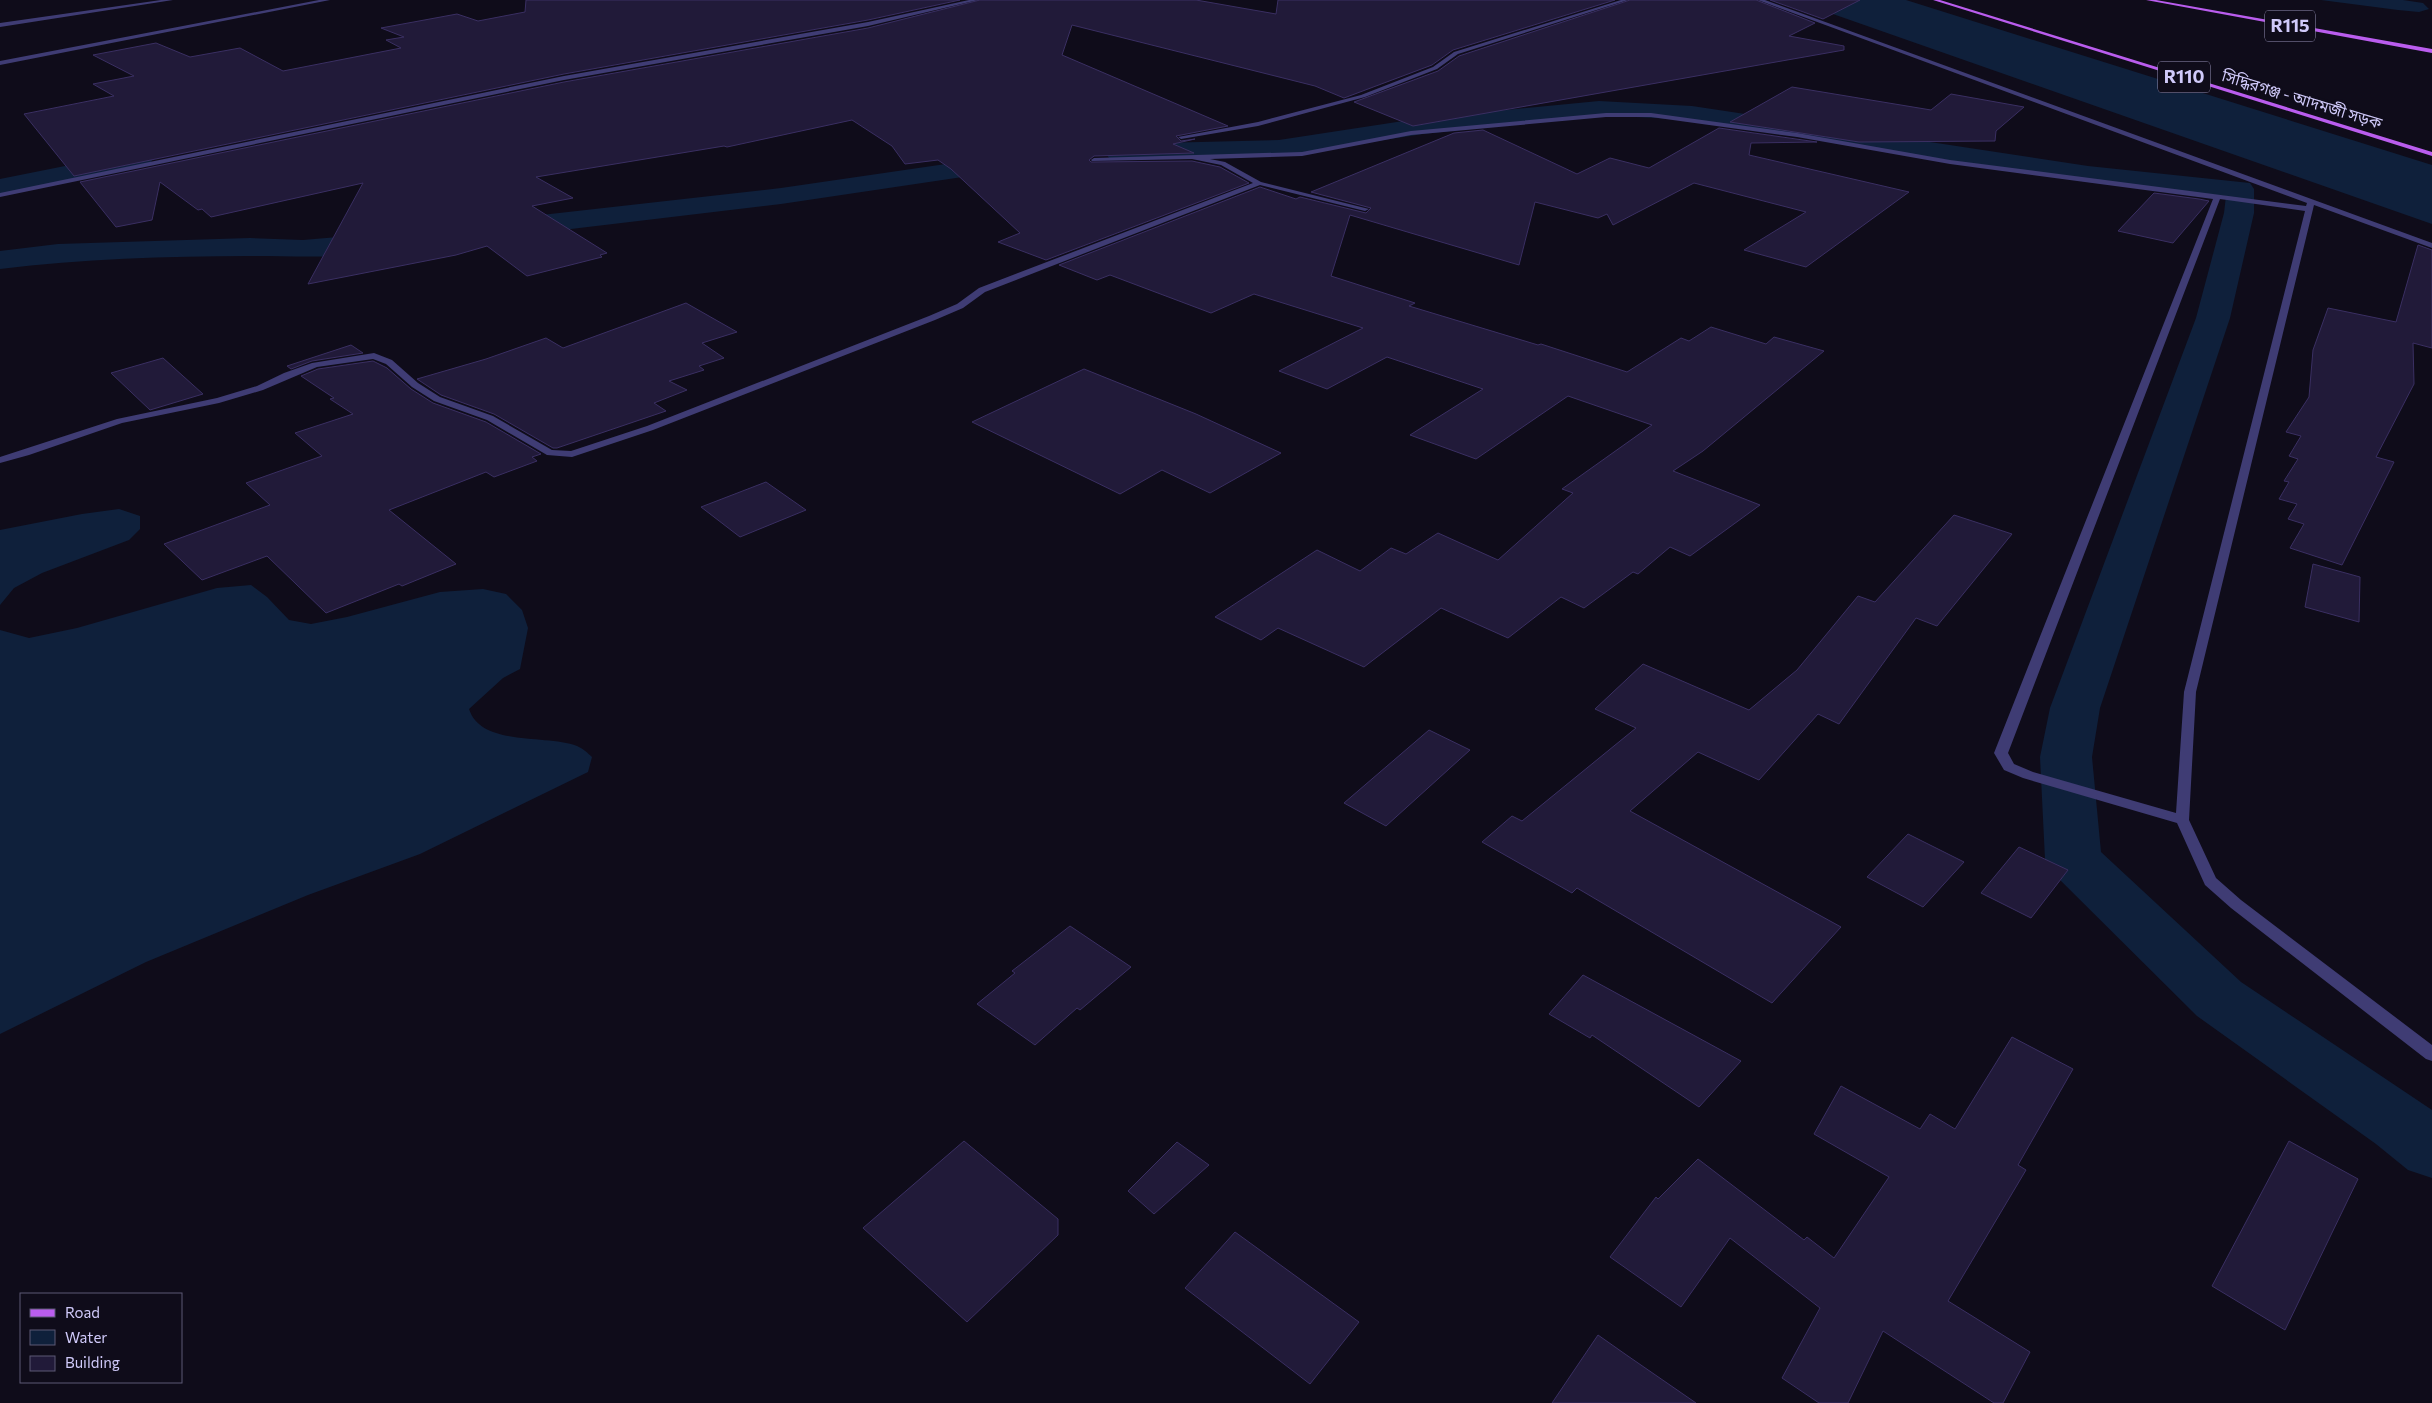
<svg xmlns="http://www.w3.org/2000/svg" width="2432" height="1403" font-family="Commissioner,'Noto Sans Bengali',sans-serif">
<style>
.water{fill:#0f203b}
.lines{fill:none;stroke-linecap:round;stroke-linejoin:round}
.canal{fill:#0f203b;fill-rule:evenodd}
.building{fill:#211a39;stroke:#3a2f62}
.minor{fill:#3f3c74;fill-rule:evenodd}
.major{fill:#ba5dee;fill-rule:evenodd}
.labels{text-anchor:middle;stroke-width:5;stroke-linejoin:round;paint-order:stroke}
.far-street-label{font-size:16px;fill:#d0cafa;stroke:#0f0c1a}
.shield{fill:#0f0c1a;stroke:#9691b7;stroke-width:1}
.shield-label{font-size:18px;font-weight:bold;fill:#d0cafa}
</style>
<rect width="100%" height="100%" fill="#0f0c1a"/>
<path class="water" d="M1793,0H1906L2432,165V224Z
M2321,0H2403L2423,3L2429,9L2419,12L2398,10Z
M119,509L140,516V529L129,540L42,573L14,588L0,605V530L82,514Z
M251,585L267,597L289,620L311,624L347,617L440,592L483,589L506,594L522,610L528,628L520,669L503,678L469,709C481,747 546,734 577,746C582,748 588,753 592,757L588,772L420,854L308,895L146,962L0,1034V630L29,638L77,628L217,588Z"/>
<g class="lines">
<path class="canal" d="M1599,101L1692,106L2088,166L2250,183L2254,189V213L2230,318L2100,708L2092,757L2101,852L2241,982L2432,1110V1178L2408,1170L2376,1144L2197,1016L2053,873L2045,859L2040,757L2050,708L2196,318L2224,213L2226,196L2088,182L1692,120L1599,115L1423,134L1279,156L1118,160L1109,158L1105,152L1109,146L1118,144L1279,140L1423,118Z
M140,151L149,153L153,159L149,165L0,195V179Z
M1021,153L1030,155L1034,161L1030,167L781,204L488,239L477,236L473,230L477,224L488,221L781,188Z
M397,232L408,235L412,241L408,247C357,260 301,256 249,256C166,256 82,259 0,269V251L58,244L250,238L303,240Z"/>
</g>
<path class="building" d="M526,0H960L868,20L564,74L74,176L24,114L114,96L93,84L134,76L93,55L156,43L190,57L240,48L283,71L401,48L386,40L404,37L381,28L457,14L478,21L525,12Z
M980,0H1196L1276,14L1278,0H1615L1453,50L1432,65L1344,98L1315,86L1072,25L1062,55L1228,126L1176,136L1181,141L1195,139L1173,144L1194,153L1094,156L1089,160L1091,162L1192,161L1220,167L1249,183L1046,260L998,242L1020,233L951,169L938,160L905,164L892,146L852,120L727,147L724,146L536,177L573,198L532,206L607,253L600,255L602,257L527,276L487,246L456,255L308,284L363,183L211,217L202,209L198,210L160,182L152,220L116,227L80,182L564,82L868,28Z
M1630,0H1756L1815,23L1789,36L1844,46V50L1413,126L1354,102L1438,71L1459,56Z
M1770,0H1860L1823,19Z
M1792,87L1931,110L1951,94L2024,107L1996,131L1995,141L1859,142L1730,122Z
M1719,128L1817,142L1751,143L1749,155L1909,192L1806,267L1744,250L1806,212L1694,183L1613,225L1607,214L1598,218L1535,202L1519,265L1350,215L1331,276L1415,303L1409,306L1538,345L1541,344L1627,372L1681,338L1689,341L1711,327L1766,344L1774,337L1824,351L1703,451L1673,471L1760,505L1690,556L1670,547L1638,574L1633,572L1584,608L1561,597L1508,638L1441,608L1364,667L1278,628L1261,640L1215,617L1317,550L1360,571L1391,548L1406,554L1438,533L1498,560L1573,493L1562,489L1652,425L1568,396L1476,459L1410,435L1483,389L1387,357L1327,389L1279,371L1363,328L1254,294L1211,313L1110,275L1097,280L1059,265L1260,187L1296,199L1300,197L1366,213L1371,208L1311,192L1454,133L1483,130L1577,174L1610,158L1649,168Z
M2154,193L2199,199L2209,201L2173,243L2118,231Z
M2418,245L2432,250V348L2413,343L2414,384L2376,457L2394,462L2342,565L2290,548L2304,524L2288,519L2297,504L2279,499L2289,482L2284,481L2298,459L2289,456L2301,436L2286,432L2309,397L2313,350L2328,308L2396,322Z
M686,303L737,332L702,343L724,358L699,366L704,370L669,381L687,390L654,403L666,411L557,448H553L494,414L441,395L417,379L486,359L546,338L563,348Z
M351,345L363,353L312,361L291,369L287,366Z
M163,358L203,394L150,410L111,373Z
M373,361L387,368L411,389L433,403L486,422L541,454L532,457L537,461L494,477L486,472L389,510L456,564L402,586L399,584L326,613L267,556L202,580L164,544L270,505L246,483L322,456L295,433L353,414L330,399L334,398L301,376L318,369Z
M1084,369L1196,414L1281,453L1210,493L1162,470L1120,494L972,422Z
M766,482L806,510L740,537L701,507Z
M1954,515L2012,534L1937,626L1916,618L1839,724L1818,714L1759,780L1698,752L1630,811L1841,927L1772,1003L1577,888L1572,893L1482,842L1512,816L1522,821L1636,728L1595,709L1643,664L1749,710L1797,670L1858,596L1875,602Z
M2313,564L2360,577L2359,622L2305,607Z
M1429,730L1470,750L1386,826L1344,803Z
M1908,834L1964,862L1923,907L1867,877Z
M2019,847L2068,870L2031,918L1981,893Z
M1070,926L1131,967L1080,1010L1077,1008L1035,1045L977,1004L1015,973L1012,971Z
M1583,975L1741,1061L1699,1107L1592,1035L1590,1038L1549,1014Z
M2012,1037L2073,1069L2018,1165L2026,1170L1948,1301L2030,1352L2003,1403H1994L1883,1331L1848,1403H1819L1782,1378L1820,1308L1730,1238L1681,1307L1610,1257L1656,1197L1658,1199L1698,1159L1804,1240L1807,1237L1834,1258L1889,1177L1814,1134L1841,1086L1920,1129L1930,1114L1955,1129Z
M964,1141L1058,1219V1235L967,1322L863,1228Z
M2289,1141L2358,1179L2285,1330L2212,1286Z
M1177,1142L1209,1165L1154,1214L1128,1191Z
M1235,1232L1359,1322L1310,1384L1185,1288Z
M1598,1335L1625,1354L1696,1403H1552Z"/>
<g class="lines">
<path class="minor" d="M161,0H173L0,27V23Z
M319,0H330L0,65V61Z
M969,0H978L868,26L564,80L0,197V193L564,76L868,22Z
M1621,0H1628L1458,54L1437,69L1365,97L1258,126L1181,139L1178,137L1258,122L1361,95L1433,67L1454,52Z
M1758,0H1765L2432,243V248L2314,205L2196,692L2189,820L2216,878L2241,900L2432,1045V1061L2426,1059L2231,908L2205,885L2177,823L2023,778L2004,770L1994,753L2213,199L1950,164L1797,137L1651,117H1606L1411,135L1302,156L1210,159L1225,162L1261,182L1369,209L1365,211L1260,185L985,292L963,308L935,320L653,430L572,457L547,455L487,420L434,401L412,387L386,364L373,359L317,367L263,390L219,403L122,423L29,455L0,463V457L117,419L217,398L257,386L284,373L312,363L374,353L392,360L418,383L440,397L493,416L552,450L571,451L647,426L929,316L957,304L979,288L1253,183L1221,165L1192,159L1092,161L1091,160L1094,158L1302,152L1411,131L1606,113H1651L1797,133L1950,160L2306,206L2307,203ZM2220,199L2305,211L2184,692L2176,813L2033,772L2014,764L2008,753Z"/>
<path class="major" d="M1933,0H1940L2432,152V156Z
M2146,0H2156L2432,49V53Z"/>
</g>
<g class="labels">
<g class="far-street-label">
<text transform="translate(2302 99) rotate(17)" y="6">সিদ্ধিরগঞ্জ - আদমজী সড়ক</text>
</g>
<g class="shield">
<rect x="2265" y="10.5" width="50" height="31" rx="4"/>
<rect x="2158" y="61.5" width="52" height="31" rx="4"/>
</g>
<g class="shield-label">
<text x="2290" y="32">R115</text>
<text x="2184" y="83">R110</text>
</g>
</g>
<rect x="20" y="1293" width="162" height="90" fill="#0f0c1a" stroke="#5c5874"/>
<rect x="30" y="1309" width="25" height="8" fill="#ba5dee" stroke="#5c5874"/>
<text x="65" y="1318" font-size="15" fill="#d0cafa">Road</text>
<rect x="30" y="1330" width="25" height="15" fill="#0f203b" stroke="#5c5874"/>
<text x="65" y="1343" font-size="15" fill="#d0cafa">Water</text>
<rect x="30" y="1356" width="25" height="15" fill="#211a39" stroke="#5c5874"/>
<text x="65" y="1368" font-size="15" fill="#d0cafa">Building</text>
</svg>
